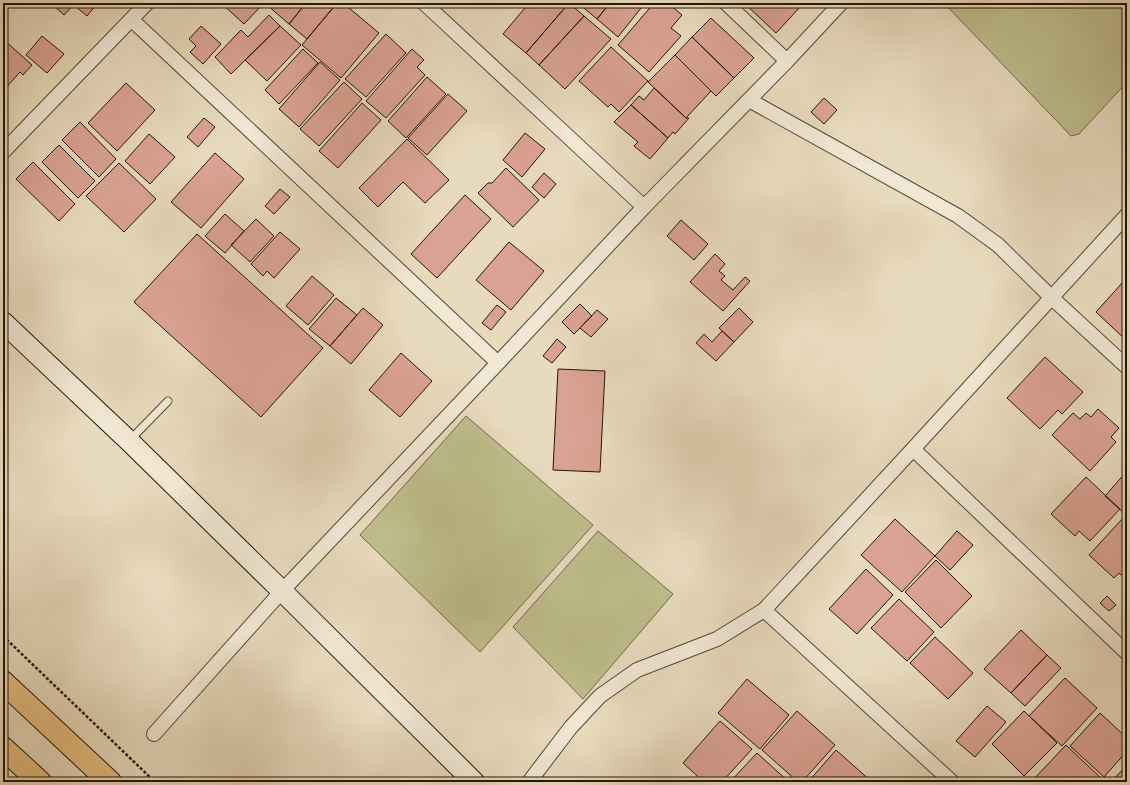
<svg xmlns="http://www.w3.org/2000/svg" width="1130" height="785" font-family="'IM FELL English',serif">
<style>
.green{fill:#bebd8c;stroke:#716a4a}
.building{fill:#daa293;stroke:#241607}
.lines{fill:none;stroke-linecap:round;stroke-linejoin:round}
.lane-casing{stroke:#554734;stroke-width:9}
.street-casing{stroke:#554734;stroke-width:16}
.secondary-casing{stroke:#241607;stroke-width:22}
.primary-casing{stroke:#241607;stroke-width:24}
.path{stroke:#241607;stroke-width:2.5;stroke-dasharray:3 2;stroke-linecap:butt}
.lane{stroke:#f0e7d4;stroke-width:7}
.street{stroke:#f0e7d4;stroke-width:14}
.secondary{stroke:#f0e7d4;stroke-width:20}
.primary{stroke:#e4bd7e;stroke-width:22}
</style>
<rect width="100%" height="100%" fill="#e8dabd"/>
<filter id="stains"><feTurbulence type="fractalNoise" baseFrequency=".005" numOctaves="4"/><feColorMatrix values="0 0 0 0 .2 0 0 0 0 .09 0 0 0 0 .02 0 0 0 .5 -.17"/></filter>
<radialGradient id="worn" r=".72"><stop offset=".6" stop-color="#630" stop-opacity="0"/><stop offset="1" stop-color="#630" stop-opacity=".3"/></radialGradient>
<path class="green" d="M944,3H1127V82L1079,134L1071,136Z
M466,416L593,525L480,652L360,535Z
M598,531L673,594L583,699L513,627Z"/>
<path class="building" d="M51,3H75L64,15Z
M77,3H93L96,5L87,16L75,6Z
M221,3H261L263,4L244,24Z
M269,3H306L289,24L267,5Z
M306,3H337L307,39L289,24Z
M337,3H343L379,33L341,78L302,45Z
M529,3H569L526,53L503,34Z
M569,3L584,16L539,65L526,53Z
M578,3H610L597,19Z
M610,3H645L618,37L597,19Z
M654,3H668L682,15L671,28L681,36L649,72L618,45Z
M744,3H798L801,6L776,33Z
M269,15L280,26L231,74L215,57L241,30L248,37Z
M584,16L611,39L565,89L539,65Z
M711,18L754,58L734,78L692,37Z
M201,26L221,44L203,64L190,52L196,46L189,39Z
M280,26L301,45L267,81L245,60Z
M386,34L406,53L366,97L345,79Z
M42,36L64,54L47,73L26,55Z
M692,37L734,78L716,96L675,55Z
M3,39L32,65L23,75L20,72L4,90L7,93L3,98Z
M611,47L648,81L619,112L611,104L608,107L579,81Z
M303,49L318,63L279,104L265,90Z
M412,49L424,60L417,67L425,75L386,118L366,101Z
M675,55L711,91L686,118L648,82Z
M320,62L340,80L299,127L279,109Z
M427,77L446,94L406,138L388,121Z
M344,82L362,99L319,146L300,129Z
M126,83L155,110L117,151L88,123Z
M654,88L686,118H689L675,134L673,132L668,138L631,105L639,96L644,100Z
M448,94L467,111L427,155L408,138Z
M824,98L837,110L824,124L811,112Z
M362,103L381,120L338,168L319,151Z
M631,105L668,138L650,159L634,146L638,142L614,122Z
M204,118L215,127L198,147L187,137Z
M80,122L116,159L99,177L62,140Z
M525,133L545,149L522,177L503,160Z
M149,134L175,157L150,184L125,161Z
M407,139L449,180L425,203L403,182L378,207L359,188Z
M59,145L95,181L78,198L42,162Z
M215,153L244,179L201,228L171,202Z
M33,162L75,204L59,221L16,179Z
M119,163L156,199L124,232L86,196Z
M506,168L539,200L513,227L478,193L488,183H492Z
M544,173L556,184L544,198L532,187Z
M280,189L290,197L274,214L265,206Z
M465,195L491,219L437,278L411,254Z
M225,214L244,231L225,253L205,236Z
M256,219L274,236L250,262L231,245Z
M681,220L708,244L694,260L667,236Z
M280,232L300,249L274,278L267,271L263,276L251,264Z
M197,234L323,348L261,417L134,302Z
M509,242L544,271L511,310L476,280Z
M715,254L725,264L719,271L725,276L721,280L733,290L745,277L750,281L723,311L690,282Z
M312,276L334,295L308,325L286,306Z
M1123,282L1127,286V341L1096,312Z
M336,298L357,315L330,346L309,329Z
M580,304L592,316L574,334L562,322Z
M497,305L506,312L491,330L482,323Z
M363,308L383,325L351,364L330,346Z
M739,308L753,322L734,342L719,328Z
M597,310L608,319L591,337L580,328Z
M722,331L734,342L716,361L696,343L704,334L712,342Z
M557,339L566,347L552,363L543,356Z
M401,353L432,381L400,417L369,390Z
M1045,357L1083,392L1062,414L1058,410L1040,429L1007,398Z
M558,369L605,371L600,472L553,470Z
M1098,409L1119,428L1111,437L1116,442L1090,471L1052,435L1073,413L1080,419L1086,413L1091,417Z
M1127,471V516L1105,496Z
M1086,477L1120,509L1090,541L1079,531L1075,536L1051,514Z
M1124,517L1127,520V580L1119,573L1114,578L1089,555Z
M895,519L935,556L902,592L861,555Z
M957,531L973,545L950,570L935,556Z
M936,560L972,596L941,628L905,592Z
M866,569L893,595L857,634L829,609Z
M1107,596L1116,605L1109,611L1100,603Z
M899,599L934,632L907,661L871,628Z
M1021,630L1047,655L1011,693L984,669Z
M935,637L973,673L948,699L910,663Z
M1047,655L1061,668L1025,706L1011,693Z
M1065,678L1097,708L1062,746L1029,716Z
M747,679L789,715L760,749L718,713Z
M987,706L1006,722L975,757L956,741Z
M797,711L835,745L802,782H798L762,750Z
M1024,711L1057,743L1024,776L992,744Z
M1100,713L1127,738V751L1104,777L1070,746Z
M720,721L752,749L722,782H704L683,763Z
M1066,745L1102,779L1099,782H1033L1032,781Z
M836,750L872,782H808Z
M757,753L789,782H730Z
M1127,765V782H1111Z"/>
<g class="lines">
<g class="lane-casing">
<path id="lane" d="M129,441L168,401"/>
</g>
<g class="street-casing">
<path id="street" d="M726,3L787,61
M132,20L498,363
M749,100L958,216L998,245L1051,297L1127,367
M3,152L147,3
M644,207L787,61L841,3
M913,449L1127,653
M764,610L952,782
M154,734L282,591L498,363L644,207L424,3
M529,782L571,727L600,696L637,670L717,639L764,610L913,449L1127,215"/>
</g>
<g class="secondary-casing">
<path id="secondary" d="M3,322L129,441L282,591L474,782"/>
</g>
<g class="primary-casing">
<path id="primary" d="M3,682L110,782
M3,748L40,782"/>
</g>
<path class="path" d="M3,636L155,782"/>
<use href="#lane" class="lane"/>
<use href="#street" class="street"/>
<use href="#secondary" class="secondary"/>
<use href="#primary" class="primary"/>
</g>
<rect width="1130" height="785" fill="none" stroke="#e8dabd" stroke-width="16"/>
<rect x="4" y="4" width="1122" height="777" fill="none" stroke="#241607" stroke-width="2"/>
<rect x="8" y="8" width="1114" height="769" fill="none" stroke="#241607"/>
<rect width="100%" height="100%" filter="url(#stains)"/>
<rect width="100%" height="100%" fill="url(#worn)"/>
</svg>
